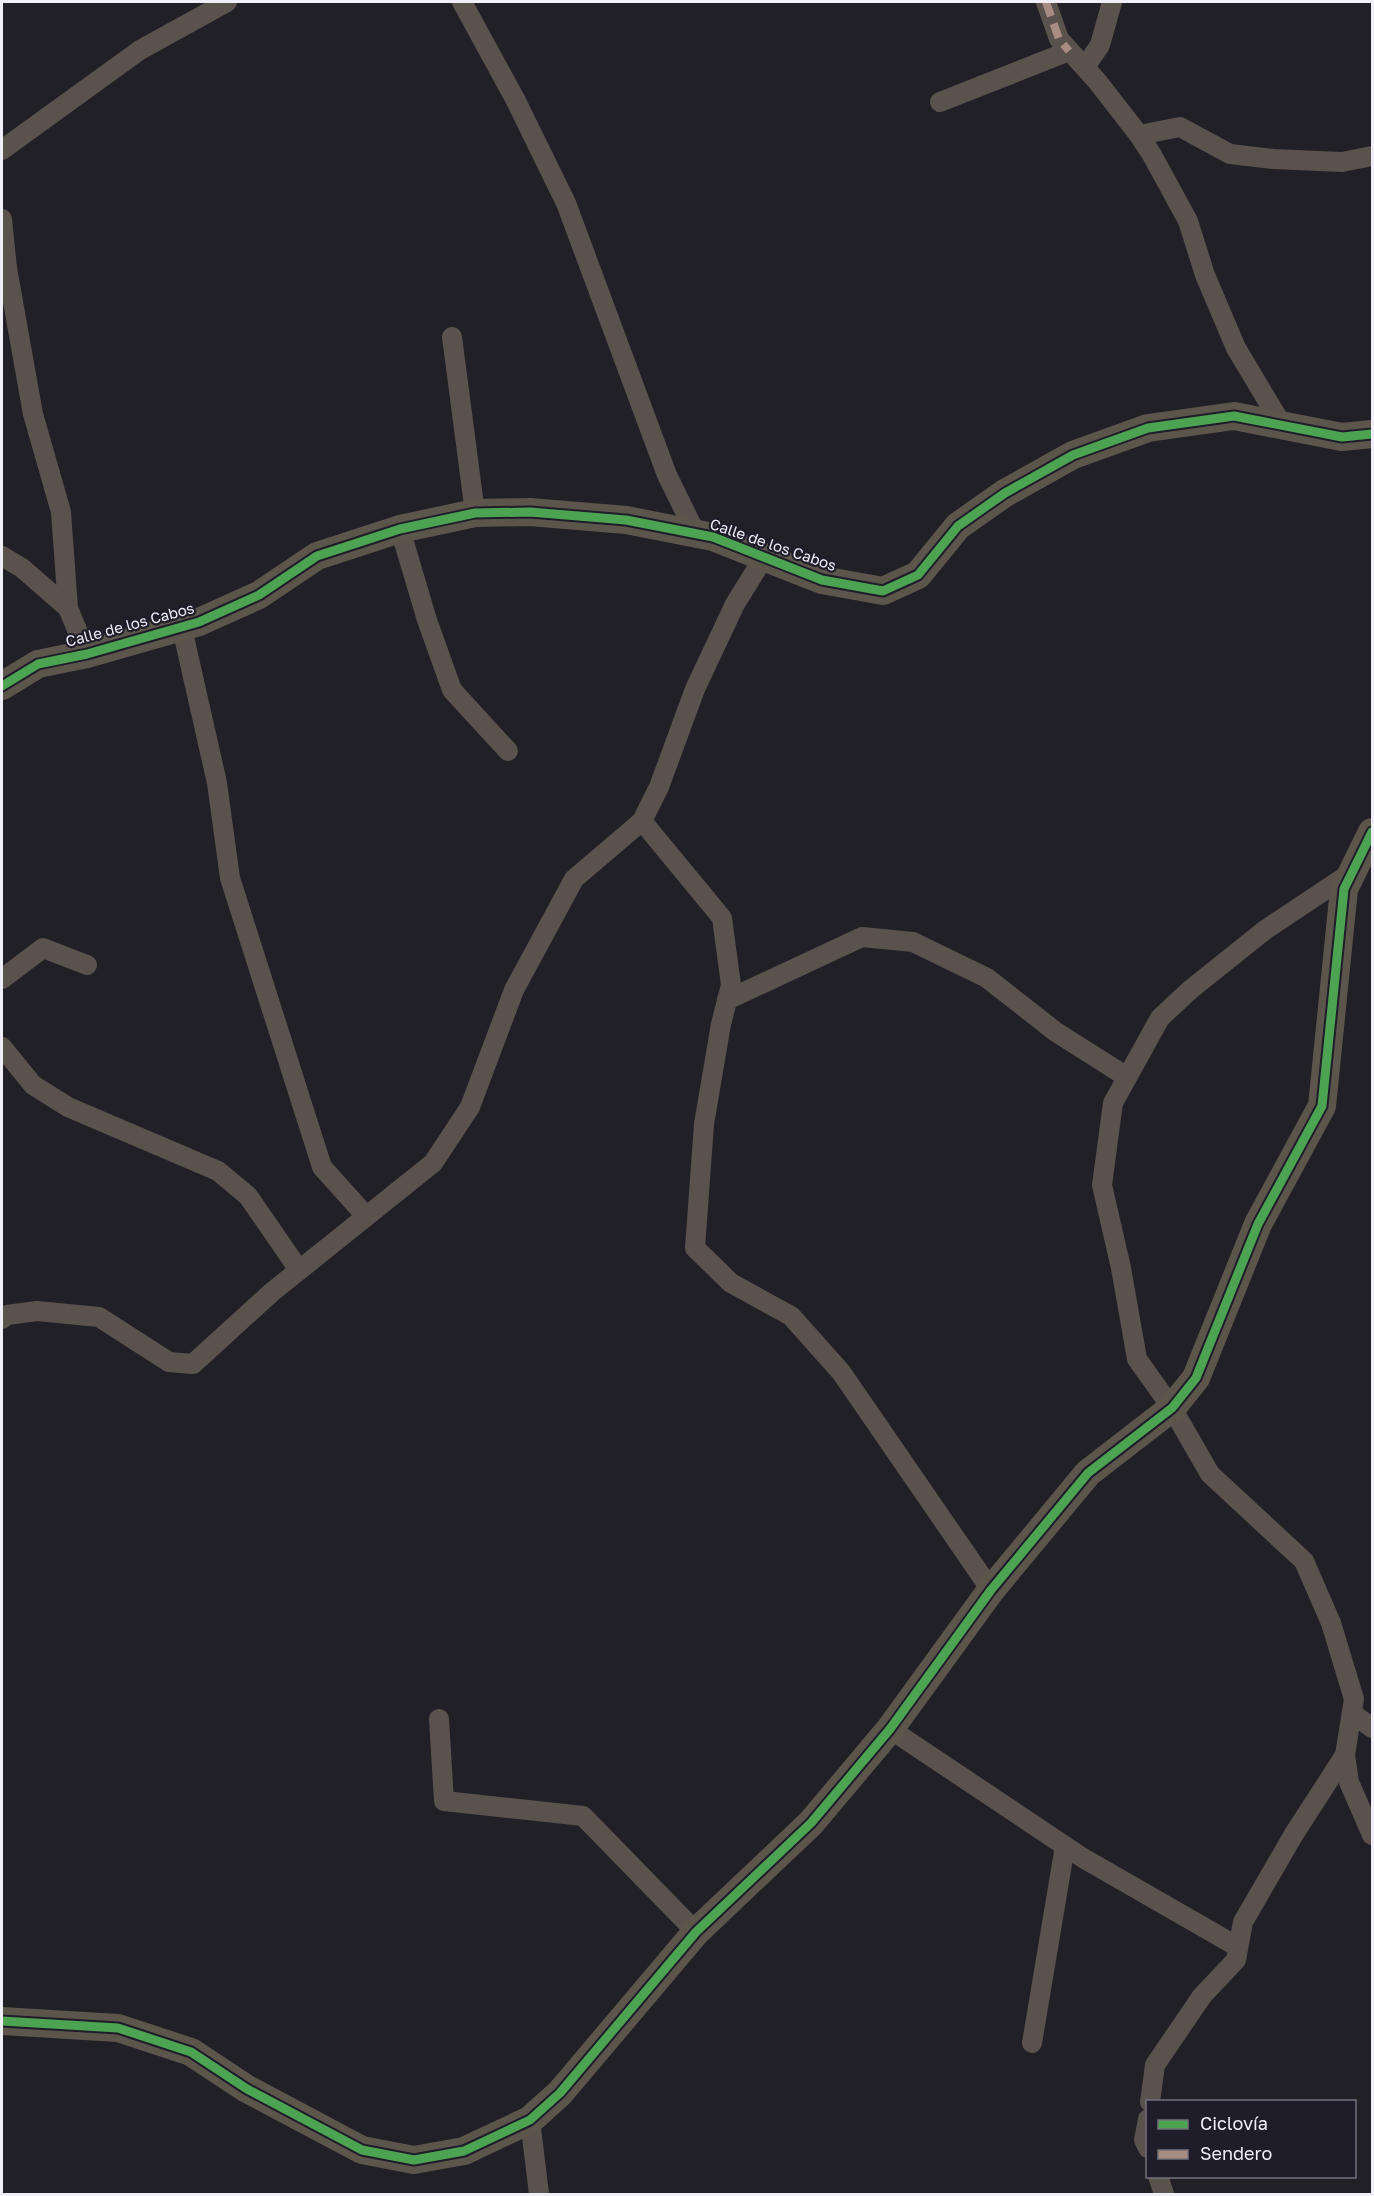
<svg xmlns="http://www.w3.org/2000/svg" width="1374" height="2196" font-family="'Golos Text',sans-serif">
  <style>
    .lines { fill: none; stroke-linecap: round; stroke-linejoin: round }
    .street { stroke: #59524d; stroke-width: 20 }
    .secondary { stroke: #5c554c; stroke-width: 28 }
    .quiet { stroke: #a88b81; stroke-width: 8; stroke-dasharray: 15 8; stroke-linecap: butt }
    .cycleway-casing { stroke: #1f1d2a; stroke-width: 13 }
    .cycleway { stroke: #4ca352; stroke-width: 9 }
    .labels { text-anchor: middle; stroke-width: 4.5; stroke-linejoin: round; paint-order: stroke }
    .street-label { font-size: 15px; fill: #f0eff8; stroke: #1f1d2a }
  </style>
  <rect width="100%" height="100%" fill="#212027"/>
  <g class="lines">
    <g class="street">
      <path d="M 462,2 L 515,99 L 566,203 L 667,475 L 696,534"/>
      <path d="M 1046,2 L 1059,39 L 1097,81 L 1139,135 L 1152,155 L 1188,221 L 1205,275 L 1236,348 L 1282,425"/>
      <path d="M 1085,67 L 1100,45 L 1112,2"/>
      <path d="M 940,102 L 1069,51"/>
      <path d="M 1139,135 L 1180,127 L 1230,154 L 1273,159 L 1342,162 L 1372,156"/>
      <path d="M 2,150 L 140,50 L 227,2"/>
      <path d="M 2,219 L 7,268 L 33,414 L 61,512 L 68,608 L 87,654"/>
      <path d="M 452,337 L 475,513"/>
      <path d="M 400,529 L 427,620 L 452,690 L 508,751"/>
      <path d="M 2,556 L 22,568 L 68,608"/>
      <path d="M 182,628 L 217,783 L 230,878 L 322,1167 L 366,1216"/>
      <path d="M 642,821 L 722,918 L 731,985 L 721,1024 L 704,1124 L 695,1248 L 731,1283 L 791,1316 L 841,1372 L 991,1590"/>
      <path d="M 1352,872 L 1265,930 L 1190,990 L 1160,1018 L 1113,1103 L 1102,1185 L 1121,1268 L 1137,1359 L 1172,1408 L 1210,1474 L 1304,1561 L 1331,1623 L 1354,1699 L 1345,1755 L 1349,1782 L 1372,1835"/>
      <path d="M 2,979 L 43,948 L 87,965"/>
      <path d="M 727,1000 L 862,937 L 913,942 L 987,978 L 1056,1032 L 1127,1077"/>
      <path d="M 2,1047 L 33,1085 L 68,1107 L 218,1171 L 248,1196 L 299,1270"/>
      <path d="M 2,1319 L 7,1315 L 37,1311 L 99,1317 L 169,1362 L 193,1364 L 272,1292 L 433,1163 L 470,1107 L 514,990 L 574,879 L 642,821 L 659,787 L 695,689 L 735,604 L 763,559"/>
      <path d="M 1352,1713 L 1372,1728"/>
      <path d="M 439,1719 L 444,1801 L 583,1816 L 696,1932"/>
      <path d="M 890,1729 L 1083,1858 L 1238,1947"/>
      <path d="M 1032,2043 L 1065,1846"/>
      <path d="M 1150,2102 L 1155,2065 L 1202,1996 L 1236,1960 L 1243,1922 L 1294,1834 L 1345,1755"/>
      <path d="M 1148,2119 L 1144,2140 L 1148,2148"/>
      <path d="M 530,2120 L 539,2194"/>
      <path d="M 1158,2176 L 1164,2194"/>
    </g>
    <g class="secondary">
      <path d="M 2,686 L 38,664 L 87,654 L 199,622 L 259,595 L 317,556 L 400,529 L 475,513 L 530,512 L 626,520 L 713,537 L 822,580 L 883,591 L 918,575 L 958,526 L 1005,493 L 1073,455 L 1148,428 L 1234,416 L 1342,437 L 1372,434"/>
      <path d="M 2,2021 L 118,2028 L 191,2052 L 247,2089 L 362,2150 L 414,2160 L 464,2151 L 530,2120 L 560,2093 L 696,1932 L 811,1823 L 890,1729 L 991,1590 L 1088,1473 L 1172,1408 L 1196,1378 L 1258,1224 L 1322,1106 L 1344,889 L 1372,832"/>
    </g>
    <path class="quiet" d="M 1046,2 L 1059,39 L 1069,51"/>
    <g class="cycleway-casing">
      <g id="cycleway">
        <path d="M 2,686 L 38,664 L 87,654 L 199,622 L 259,595 L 317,556 L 400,529 L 475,513 L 530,512 L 626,520 L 713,537 L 822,580 L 883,591 L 918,575 L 958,526 L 1005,493 L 1073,455 L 1148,428 L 1234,416 L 1342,437 L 1372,434"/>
        <path d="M 2,2021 L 118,2028 L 191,2052 L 247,2089 L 362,2150 L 414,2160 L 464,2151 L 530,2120 L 560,2093 L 696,1932 L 811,1823 L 890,1729 L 991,1590 L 1088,1473 L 1172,1408 L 1196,1378 L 1258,1224 L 1322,1106 L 1344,889 L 1372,832"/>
      </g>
    </g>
    <use href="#cycleway" class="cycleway"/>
  </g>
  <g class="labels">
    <g class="street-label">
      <text transform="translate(773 545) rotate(19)" y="5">Calle de los Cabos</text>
      <text transform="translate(130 625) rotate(-15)" y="5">Calle de los Cabos</text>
    </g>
  </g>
  <rect width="1374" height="2196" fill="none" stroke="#f0eff8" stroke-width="6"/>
  <rect x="1146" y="2100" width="210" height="78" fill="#1f1d2a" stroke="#73717c" stroke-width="1.5"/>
  <rect x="1158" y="2120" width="30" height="9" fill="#4ca352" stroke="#73717c" stroke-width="1.5"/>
  <text x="1200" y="2130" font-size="18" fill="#f0eff8">Ciclovía</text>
  <rect x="1158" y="2150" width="30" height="9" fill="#a88b81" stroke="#73717c" stroke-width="1.5"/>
  <text x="1200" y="2160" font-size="18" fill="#f0eff8">Sendero</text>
</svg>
